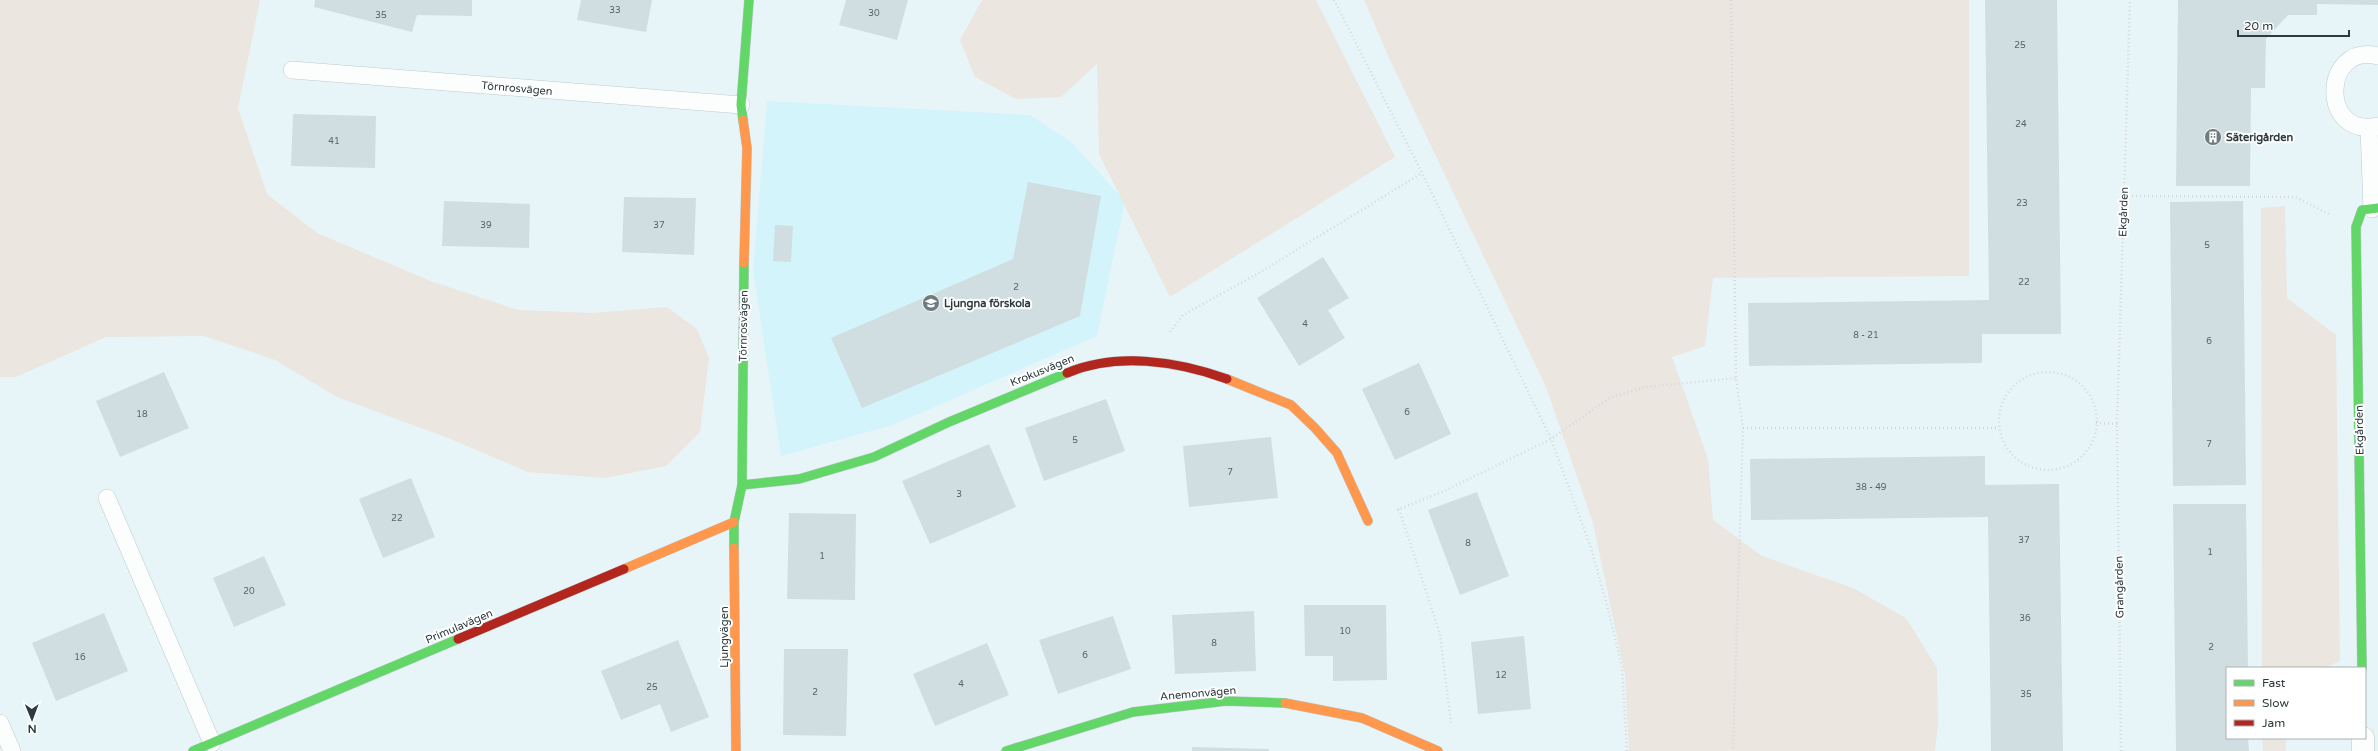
<svg xmlns="http://www.w3.org/2000/svg" width="2378" height="751" font-family="'Varela Round',sans-serif">
  <style>
    .built { fill: #d3f4fb }
    .green { fill: #ebe6df }
    .building { fill: #d0dee1 }
    .lines { fill: none; stroke-linecap: round; stroke-linejoin: round }
    .lane-casing { stroke: #bdcacd; stroke-width: 18 }
    .street-casing { stroke: #bdcacd; stroke-width: 23 }
    .fast-casing { stroke: #bdcacd; stroke-width: 10 }
    .slow-casing { stroke: #bdcacd; stroke-width: 10 }
    .jam-casing { stroke: #bdcacd; stroke-width: 10 }
    .path { stroke: #d4d8d9; stroke-width: 2.5; stroke-dasharray: 1 3; stroke-linecap: butt }
    .lane { stroke: #fcfefe; stroke-width: 17 }
    .street { stroke: #fcfefe; stroke-width: 22 }
    .fast { stroke: #63d668; stroke-width: 9 }
    .slow { stroke: #ff974d; stroke-width: 9 }
    .jam { stroke: #b3261e; stroke-width: 9 }
    .labels { text-anchor: middle; stroke-width: 4; stroke-linejoin: round; paint-order: stroke }
    .number-label { font-size: 9px; fill: #566468 }
    .street-label { font-size: 11px; fill: #2c3b3f; stroke: #fff }
    .poi-label { font-size: 11px; font-weight: bold; fill: #2c3b3f; stroke: #fff; text-anchor: start }
  </style>
  <rect width="100%" height="100%" fill="#e8f5f8"/>
  <path class="built" d="M 767,101 L 1030,115 L 1071,142 L 1125,201 L 1097,336 L 893,425 L 781,456 L 753,270 Z"/>
  <g class="green">
    <path d="M 0,0 L 260,0 L 238,108 L 267,194 L 317,233 L 433,282 L 518,310 L 592,313 L 667,307 L 697,329 L 709,358 L 700,432 L 666,466 L 605,478 L 528,472 L 448,438 L 337,397 L 275,360 L 204,336 L 106,337 L 16,377 L 0,377 Z"/>
    <path d="M 982,0 L 1316,0 L 1395,157 L 1170,297 L 1099,154 L 1097,64 L 1061,97 L 1016,99 L 975,77 L 960,40 Z"/>
    <path d="M 1364,0 L 1969,0 L 1969,276 L 1713,278 L 1705,346 L 1672,357 L 1708,459 L 1713,520 L 1762,556 L 1853,588 L 1906,618 L 1937,668 L 1938,725 L 1935,751 L 1629,751 L 1625,675 L 1593,523 L 1546,387 L 1390,60 Z"/>
    <path d="M 2285,206 L 2287,298 L 2336,335 L 2340,661 L 2325,668 L 2262,668 L 2261,208 Z"/>
    <path d="M 2262,738 L 2286,738 L 2286,751 L 2263,751 Z"/>
  </g>
  <g class="building">
    <path d="M 315,0 L 472,0 L 472,16 L 417,15 L 412,32 L 314,7 Z"/>
    <path d="M 581,0 L 652,0 L 646,32 L 577,20 Z"/>
    <path d="M 846,0 L 908,0 L 897,40 L 839,25 Z"/>
    <path d="M 1985,0 L 2057,0 L 2061,334 L 1982,334 L 1982,363 L 1749,366 L 1748,303 L 1989,300 Z"/>
    <path d="M 2178,0 L 2378,0 L 2378,5 L 2317,4 L 2317,15 L 2288,15 L 2266,39 L 2265,88 L 2251,88 L 2250,186 L 2176,186 Z"/>
    <path d="M 293,114 L 376,116 L 375,168 L 291,166 Z"/>
    <path d="M 1028,182 L 1101,196 L 1080,316 L 862,408 L 831,338 L 1013,259 Z"/>
    <path d="M 624,197 L 696,198 L 694,255 L 622,252 Z"/>
    <path d="M 444,201 L 530,204 L 529,248 L 442,246 Z"/>
    <path d="M 2243,201 L 2246,485 L 2173,486 L 2170,202 Z"/>
    <path d="M 775,225 L 793,226 L 791,262 L 773,261 Z"/>
    <path d="M 1323,257 L 1349,298 L 1328,310 L 1345,338 L 1299,366 L 1257,298 Z"/>
    <path d="M 1419,363 L 1451,434 L 1395,460 L 1362,389 Z"/>
    <path d="M 164,372 L 189,428 L 120,457 L 96,401 Z"/>
    <path d="M 1106,399 L 1125,451 L 1044,481 L 1025,428 Z"/>
    <path d="M 1271,437 L 1278,498 L 1189,507 L 1183,446 Z"/>
    <path d="M 989,444 L 1016,507 L 930,544 L 902,481 Z"/>
    <path d="M 1985,456 L 1985,485 L 2059,484 L 2063,751 L 1991,751 L 1988,517 L 1751,520 L 1750,459 Z"/>
    <path d="M 411,478 L 435,537 L 383,558 L 359,499 Z"/>
    <path d="M 1477,492 L 1509,576 L 1460,595 L 1428,510 Z"/>
    <path d="M 2173,504 L 2246,504 L 2248,668 L 2227,668 L 2227,738 L 2248,738 L 2249,751 L 2176,751 Z"/>
    <path d="M 789,513 L 856,514 L 855,600 L 787,599 Z"/>
    <path d="M 264,556 L 286,605 L 234,627 L 213,578 Z"/>
    <path d="M 1304,605 L 1386,605 L 1387,680 L 1333,681 L 1333,656 L 1305,656 Z"/>
    <path d="M 1254,611 L 1256,671 L 1175,674 L 1172,615 Z"/>
    <path d="M 104,613 L 128,671 L 56,701 L 32,643 Z"/>
    <path d="M 1113,616 L 1131,669 L 1058,694 L 1039,640 Z"/>
    <path d="M 1524,636 L 1531,709 L 1478,714 L 1471,642 Z"/>
    <path d="M 678,640 L 709,717 L 671,732 L 660,704 L 621,720 L 601,671 Z"/>
    <path d="M 987,643 L 1009,695 L 935,726 L 913,674 Z"/>
    <path d="M 784,649 L 848,649 L 846,736 L 783,735 Z"/>
    <path d="M 1192,747 L 1269,749 L 1269,751 L 1192,751 Z"/>
  </g>
  <g class="lines">
    <g class="lane-casing">
      <g id="lane">
        <path d="M 2378,56 C 2322,42 2319,139 2378,126"/>
        <path d="M 292,70 L 741,105"/>
        <path d="M 2369,128 L 2372,209"/>
        <path d="M 107,498 L 212,743"/>
        <path d="M 0,723 L 12,751"/>
      </g>
    </g>
    <g class="street-casing">
      <path id="street" d="M 2363,738 L 2363,751"/>
    </g>
    <g class="fast-casing">
      <g id="fast">
        <path d="M 743,120 L 741,105 L 749,0"/>
        <path d="M 742,485 L 799,479 L 874,457 L 949,422 L 1067,373"/>
        <path d="M 734,548 L 734,522 L 742,485 L 744,263"/>
        <path d="M 2362,668 L 2356,227 L 2362,210 L 2378,208"/>
        <path d="M 193,751 L 458,639"/>
        <path d="M 1006,751 L 1133,712 L 1226,701 L 1285,703"/>
      </g>
    </g>
    <g class="slow-casing">
      <g id="slow">
        <path d="M 743,120 L 747,148 L 744,263"/>
        <path d="M 1227,379 L 1291,405 L 1315,428 L 1337,453 L 1368,521"/>
        <path d="M 734,548 L 736,751"/>
        <path d="M 624,569 L 734,522"/>
        <path d="M 1285,703 L 1362,718 L 1438,751"/>
      </g>
    </g>
    <g class="jam-casing">
      <g id="jam">
        <path d="M 1067,373 C 1117,352 1177,361 1227,379"/>
        <path d="M 458,639 L 624,569"/>
      </g>
    </g>
    <g class="path">
      <path d="M 1334,0 L 1422,173 L 1551,439 L 1591,548 L 1608,609 L 1622,667 L 1627,751"/>
      <path d="M 1731,0 L 1736,378 L 1743,428 L 1733,751"/>
      <path d="M 2124,196 L 2295,197 L 2329,214"/>
      <path d="M 1170,332 L 1183,315 L 1259,273 L 1422,173"/>
      <circle cx="2048" cy="421" r="49"/>
      <path d="M 2096,423 L 2117,424"/>
      <path d="M 1743,428 L 1998,428"/>
      <path d="M 1399,509 L 1440,634 L 1451,723"/>
      <path d="M 1397,510 L 1442,492 L 1551,439 L 1611,397 L 1646,387 L 1736,378"/>
      <path d="M 2121,751 L 2117,424 L 2130,0"/>
    </g>
    <use href="#lane" class="lane"/>
    <use href="#street" class="street"/>
    <use href="#fast" class="fast"/>
    <use href="#slow" class="slow"/>
    <use href="#jam" class="jam"/>
  </g>
  <defs>
    <g id="building-disc" transform="scale(0.9)"><circle r="9.5" fill="#6e7c80" stroke="#fff"/><path d="M-4-6H4V6H1V3H-1V6H-4ZM-2.5-4.3h1.7v1.8h-1.7ZM.8-4.3h1.7v1.8H.8ZM-2.5-1h1.7V.8h-1.7ZM.8-1h1.7V.8H.8Z" fill="#fff"/></g>
    <g id="school-disc" transform="scale(0.9)"><circle r="9.5" fill="#6e7c80" stroke="#fff"/><path d="M0-5L7-2L0 1L-7-2ZM-4 1L0 2.5L4 1V4Q0 6-4 4Z" fill="#fff"/></g>
  </defs>
  <g fill-rule="evenodd">
    <use href="#building-disc" x="2213" y="137"/>
    <use href="#school-disc" x="931" y="303"/>
  </g>
  <g class="labels">
    <g class="number-label">
      <text x="615" y="13">33</text>
      <text x="874" y="16">30</text>
      <text x="381" y="18">35</text>
      <text x="2020" y="48">25</text>
      <text x="2021" y="127">24</text>
      <text x="334" y="144">41</text>
      <text x="2022" y="206">23</text>
      <text x="486" y="228">39</text>
      <text x="659" y="228">37</text>
      <text x="2207" y="248">5</text>
      <text x="2024" y="285">22</text>
      <text x="1016" y="290">2</text>
      <text x="1305" y="327">4</text>
      <text x="1866" y="338">8 - 21</text>
      <text x="2209" y="344">6</text>
      <text x="1407" y="415">6</text>
      <text x="142" y="417">18</text>
      <text x="1075" y="443">5</text>
      <text x="2209" y="447">7</text>
      <text x="1230" y="475">7</text>
      <text x="1871" y="490">38 - 49</text>
      <text x="959" y="497">3</text>
      <text x="397" y="521">22</text>
      <text x="2024" y="543">37</text>
      <text x="1468" y="546">8</text>
      <text x="2210" y="555">1</text>
      <text x="822" y="559">1</text>
      <text x="249" y="594">20</text>
      <text x="2025" y="621">36</text>
      <text x="1345" y="634">10</text>
      <text x="1214" y="646">8</text>
      <text x="2211" y="650">2</text>
      <text x="1085" y="658">6</text>
      <text x="80" y="660">16</text>
      <text x="1501" y="678">12</text>
      <text x="961" y="687">4</text>
      <text x="652" y="690">25</text>
      <text x="815" y="695">2</text>
      <text x="2026" y="697">35</text>
    </g>
    <g class="street-label">
      <text transform="translate(517 88) rotate(5)" y="4">Törnrosvägen</text>
      <text transform="translate(2123 212) rotate(-88)" y="4">Ekgården</text>
      <text transform="translate(743 326) rotate(-89)" y="4">Törnrosvägen</text>
      <text transform="translate(1042 370) rotate(-22)" y="4">Krokusvägen</text>
      <text transform="translate(2359 430) rotate(-91)" y="4">Ekgården</text>
      <text transform="translate(2119 587) rotate(-91)" y="4">Grangården</text>
      <text transform="translate(459 626) rotate(-23)" y="4">Primulavägen</text>
      <text transform="translate(724 637) rotate(-90)" y="4">Ljungvägen</text>
      <text transform="translate(1198 693) rotate(-5)" y="4">Anemonvägen</text>
    </g>
    <g class="poi-label">
      <text x="2226" y="141">Säterigården</text>
      <text x="944" y="307">Ljungna förskola</text>
    </g>
  </g>
  <rect x="2226" y="667" width="140" height="72" fill="#ffffff" stroke="#abb1b2"/>
  <rect x="2234" y="680" width="20" height="6" fill="#63d668" stroke="#abb1b2"/>
  <text x="2262" y="687" font-size="12" fill="#2c3b3f">Fast</text>
  <rect x="2234" y="700" width="20" height="6" fill="#ff974d" stroke="#abb1b2"/>
  <text x="2262" y="707" font-size="12" fill="#2c3b3f">Slow</text>
  <rect x="2234" y="720" width="20" height="6" fill="#b3261e" stroke="#abb1b2"/>
  <text x="2262" y="727" font-size="12" fill="#2c3b3f">Jam</text>
  <g transform="translate(32 719) rotate(179)" stroke="#ffffff" stroke-width="3" paint-order="stroke">
  <path d="M0-3L7 15L0 10L-7 15Z" fill="#2c3b3f"/>
  <text y="-6" font-size="11" font-weight="bold" text-anchor="middle" fill="#2c3b3f">N</text>
  </g>
  <path d="M2238 30v6h111v-6" fill="none" stroke="#2c3b3f" stroke-width="2"/>
  <text x="2244" y="30" font-size="12" fill="#2c3b3f" stroke="#ffffff" stroke-width="3" paint-order="stroke">20 m</text>
</svg>
